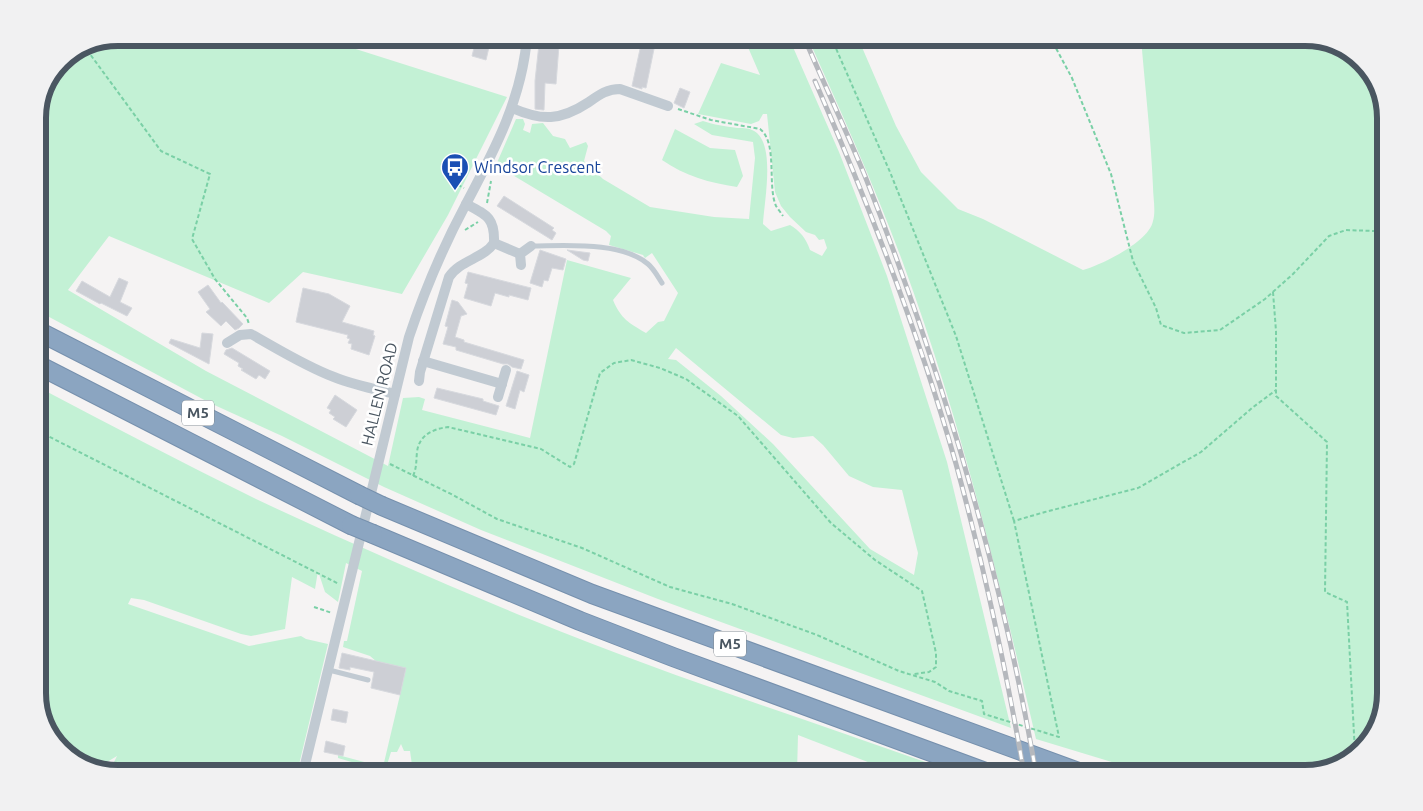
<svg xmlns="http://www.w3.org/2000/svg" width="1423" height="811" font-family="Ubuntu,sans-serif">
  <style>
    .green { fill: #c3f1d5; fill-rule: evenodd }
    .building { fill: #cdcfd5; stroke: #d7d9de }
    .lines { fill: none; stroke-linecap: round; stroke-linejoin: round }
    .motorway-casing { stroke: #7690ad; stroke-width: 20 }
    .path { stroke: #7ad0a6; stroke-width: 2; stroke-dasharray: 4 2.5; stroke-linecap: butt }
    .service { stroke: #c1cad2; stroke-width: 5 }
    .minor { stroke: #c1cad2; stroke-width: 10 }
    .motorway { stroke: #8ba5c1; stroke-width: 18 }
    .rail-casing { stroke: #b5b8bd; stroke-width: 5 }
    .rail { stroke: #fff; stroke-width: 3; stroke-dasharray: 9; stroke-linecap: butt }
    .motorway-bridge-casing { stroke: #7690ad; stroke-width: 20; stroke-linecap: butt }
    .motorway-bridge { stroke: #8ba5c1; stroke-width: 18 }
    .labels { text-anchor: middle; stroke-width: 5; stroke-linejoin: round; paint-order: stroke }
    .shield { fill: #fff; stroke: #808990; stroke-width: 1 }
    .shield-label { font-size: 15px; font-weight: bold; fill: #4a5661 }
    .transit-label { font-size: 16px; fill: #164399; stroke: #fff; text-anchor: start }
    .street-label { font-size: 16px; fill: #4a5661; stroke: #fff }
    .rim { fill: none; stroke: #4a5661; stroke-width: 6 }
  </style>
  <rect width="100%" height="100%" fill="#f5f3f3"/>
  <g class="green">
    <path d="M 118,38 L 341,38 L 340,44 L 507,97 L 448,215 L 402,294 L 303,272 L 269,303 L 109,236 L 68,290 L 206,371 L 388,466 L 403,398 L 419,397 L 425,399 L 422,410 L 530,438 L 567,260 L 631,278 L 613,300 C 621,319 629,323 646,333 L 658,322 L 664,321 L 678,293 L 652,253 L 645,258 L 643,255 L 609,245 L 611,236 L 606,231 L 496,165 L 516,119 L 523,119 L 525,124 L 523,130 L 530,133 L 532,124 L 543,123 L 553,136 L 565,139 L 570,148 L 586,142 L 588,146 L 584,161 L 603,179 L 650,207 L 714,217 L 749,219 L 755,158 L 753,142 L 712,135 L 694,124 L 703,121 C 714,125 725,126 737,128 C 741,128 748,128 752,130 C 777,140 764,202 763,224 L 771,231 L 790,225 C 800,231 806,238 810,250 L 822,256 L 827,248 L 824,239 L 819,240 L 815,235 L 806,232 L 790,217 L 781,206 L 775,192 L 767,114 L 763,114 L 759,121 L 751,124 L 698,114 L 721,63 L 760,75 L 744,38 L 789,38 L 839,152 L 887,276 L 947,462 L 1011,728 L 658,599 L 481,530 L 384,487 L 282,436 L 210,403 L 38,311 L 38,113 L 61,61 ZM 676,348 L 781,435 L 793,438 L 813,436 L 823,445 L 849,476 L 873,487 L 902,490 L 918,553 L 914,575 L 870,549 L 773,444 L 721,396 L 676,360 L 668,359 Z"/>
    <path d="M 808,38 L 858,38 L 896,126 L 921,172 L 958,209 L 983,219 L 1083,270 C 1101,265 1149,242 1153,221 C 1156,211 1153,197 1153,187 C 1151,137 1145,87 1141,38 L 1305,38 L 1345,48 L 1375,78 L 1385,113 L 1385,693 L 1375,733 L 1345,763 L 1305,773 L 1148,773 L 1036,739 C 999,579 960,418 903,263 C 875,187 841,112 808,38 Z"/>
    <path d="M 675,129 L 710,148 L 735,150 L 743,176 L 737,187 C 710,183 685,176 662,160 Z"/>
    <path d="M 38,387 C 110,425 183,463 256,499 C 347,542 439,582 532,620 C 671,677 815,722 956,773 L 891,773 L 891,771 L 798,735 L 797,773 L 390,773 L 400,768 L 412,765 L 410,751 L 404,751 L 401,744 L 397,752 L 391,752 L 386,768 L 383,770 L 386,773 L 371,773 L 372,768 L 338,758 L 338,755 L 383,767 L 400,695 L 377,662 L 370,656 L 343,647 L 344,641 L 347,641 L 362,571 L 346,563 L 338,602 L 325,592 L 318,571 L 315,589 L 292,577 L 285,629 L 251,636 L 241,634 L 144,600 L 131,598 L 128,604 L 249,646 L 301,636 L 306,639 L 328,644 L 297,773 L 119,773 L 114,762 L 117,756 L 102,765 L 105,770 L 78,763 L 48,733 L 38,698 Z"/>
  </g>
  <g class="building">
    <path d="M 545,38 L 554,38 L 553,45 L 559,45 L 556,84 L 545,83 L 544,110 L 543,110 L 535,109 L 535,81 L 539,44 L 544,44 Z"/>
    <path d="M 476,40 L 490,43 L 486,60 L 472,56 Z"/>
    <path d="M 642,40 L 655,44 L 646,88 L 642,87 L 642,89 L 632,86 Z"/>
    <path d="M 680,88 L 690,92 L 684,108 L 674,103 Z"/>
    <path d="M 504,196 L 554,228 L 552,230 L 556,233 L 552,240 L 497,206 Z"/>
    <path d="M 540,250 L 566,259 L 563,270 L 552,268 L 548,281 L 544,280 L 542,287 L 530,283 Z"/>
    <path d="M 567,250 L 590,253 L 588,261 L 583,260 Z"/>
    <path d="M 468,272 L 531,288 L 528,300 L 509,295 L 509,297 L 495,293 L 491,306 L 464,298 L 468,284 L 465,283 Z"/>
    <path d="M 119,278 L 128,282 L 120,302 L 132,308 L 127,316 L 101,303 L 100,304 L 76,291 L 82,281 L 110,297 Z"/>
    <path d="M 208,285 L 221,303 L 222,302 L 243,324 L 239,328 L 235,330 L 226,321 L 221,326 L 206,312 L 210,309 L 198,292 Z"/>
    <path d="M 303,288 L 329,294 L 350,306 L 342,322 L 374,331 L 373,335 L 375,336 L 369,355 L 351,349 L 352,344 L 348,343 L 350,339 L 347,338 L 348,335 L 296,322 Z"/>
    <path d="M 452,300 L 458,302 L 467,314 L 461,316 L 455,337 L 464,340 L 464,342 L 524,360 L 521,369 L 512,367 L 508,364 L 503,364 L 456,350 L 456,347 L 443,344 L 448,327 L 445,326 Z"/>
    <path d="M 202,333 L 213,334 L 209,364 L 169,343 L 171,339 L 200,348 Z"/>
    <path d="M 232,348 L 270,371 L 265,379 L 259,375 L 256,379 L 241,370 L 243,369 L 238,366 L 239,363 L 224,354 L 226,350 Z"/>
    <path d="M 517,371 L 529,375 L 524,392 L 520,390 L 515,409 L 506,406 Z"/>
    <path d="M 437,388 L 483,399 L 483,401 L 499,406 L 496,415 L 434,398 Z"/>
    <path d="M 335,395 L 357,410 L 346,427 L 333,419 L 335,417 L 329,413 L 331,410 L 327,408 Z"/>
    <path d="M 342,653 L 406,668 L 400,695 L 371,688 L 374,672 L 350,667 L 350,670 L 339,668 Z"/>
    <path d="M 333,709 L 348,712 L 346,723 L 331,720 Z"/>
    <path d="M 326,741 L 345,746 L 343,756 L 324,752 Z"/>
  </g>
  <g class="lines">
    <g class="motorway-casing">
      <g id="motorway">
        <path d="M 38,331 L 359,495"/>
        <path d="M 38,365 L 351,525"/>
        <path d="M 382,506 L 592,594 L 1081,773"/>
        <path d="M 373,534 L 580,621 L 673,657 L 988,773"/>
      </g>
    </g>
    <g class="path">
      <path d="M 831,37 L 890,172 L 956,336 L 1014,521"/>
      <path d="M 1050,37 L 1072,78 L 1111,174 L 1133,261 L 1156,308 L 1161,325 L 1184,333 L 1220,330 L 1265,299 L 1293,274 L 1329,236 L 1346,230 L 1374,231 L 1385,235"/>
      <path d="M 87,50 L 161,151 L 210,174 L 192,239 L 215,279 L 247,318 L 249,324"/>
      <path d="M 678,109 L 711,120 L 760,129 C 778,143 767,185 776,206 C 778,209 781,213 783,216"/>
      <path d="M 452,182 L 464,188"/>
      <path d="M 487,203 L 491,181"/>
      <path d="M 465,230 L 478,222"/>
      <path d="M 1273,292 L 1276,331 L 1276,396 L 1327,442 L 1325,592 L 1347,602 L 1355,753"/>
      <path d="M 38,431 L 339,584"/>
      <path d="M 390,464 L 453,495 L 497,519 L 582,548 L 670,587 L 732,604 L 817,635 L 899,671 L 935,682 L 949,691 L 982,701 L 984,714 L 1059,737 L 1014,521 L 1045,512 L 1138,488 L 1201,452 L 1252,408 L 1276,390"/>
      <path d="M 413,476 C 417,467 416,461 417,452 C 419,435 433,429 448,427 L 541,449 L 570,467 L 574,464 L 600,373 L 614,363 L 631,360 L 660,368 L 686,379 L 738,416 L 831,523 L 875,560 L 922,591 L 936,653 L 936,667 L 929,672 L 914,674"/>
      <path d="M 314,607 L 332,613"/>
    </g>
    <g class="service">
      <path d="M 531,246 C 565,246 621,241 648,264 C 654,269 658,277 662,283"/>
      <path d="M 329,670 L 368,680"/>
    </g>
    <g class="minor">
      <path d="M 512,108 C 542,121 560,121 589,102 C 599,95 607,89 620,89 L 668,106"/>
      <path d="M 494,243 L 520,254"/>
      <path d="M 521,265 L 520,254 L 531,246"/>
      <path d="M 227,343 L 240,335 L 251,334 C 278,349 305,366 334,377 C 354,385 374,389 395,394"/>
      <path d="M 423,361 L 502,384"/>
      <path d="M 419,381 L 420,372 L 449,277 C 460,260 483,259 494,243 C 495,218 487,215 466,204"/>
      <path d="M 498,397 L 506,370"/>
      <path d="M 303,773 L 409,337 C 424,292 443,247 466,204 C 494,151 522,99 527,37"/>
    </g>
    <use href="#motorway" class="motorway"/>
    <g class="rail-casing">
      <g id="rail">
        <path d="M 804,37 C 824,84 846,130 865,176 C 941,368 1001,570 1036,773"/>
        <path d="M 815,81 C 869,205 919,333 956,464 C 984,566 1006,669 1024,773"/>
      </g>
    </g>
    <use href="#rail" class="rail"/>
    <g class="motorway-bridge-casing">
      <g id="motorway-bridge">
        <path d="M 359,495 L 382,506"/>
        <path d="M 351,525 L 373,534"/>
      </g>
    </g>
    <use href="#motorway-bridge" class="motorway-bridge"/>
  </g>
  <defs>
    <g id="bus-pin" transform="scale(1.4375)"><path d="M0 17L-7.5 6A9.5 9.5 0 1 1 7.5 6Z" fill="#1a4fb4" stroke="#fff"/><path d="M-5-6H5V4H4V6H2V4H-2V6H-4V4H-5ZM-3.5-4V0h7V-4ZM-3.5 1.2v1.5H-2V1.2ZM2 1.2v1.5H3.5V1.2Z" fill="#fff"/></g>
  </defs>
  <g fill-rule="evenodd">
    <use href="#bus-pin" x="455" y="167"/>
  </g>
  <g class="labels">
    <g class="shield">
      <rect x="182" y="400.5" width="32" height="25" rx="4"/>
      <rect x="714" y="631.5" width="32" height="25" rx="4"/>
    </g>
    <g class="shield-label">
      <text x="198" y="418">M5</text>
      <text x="730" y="649">M5</text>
    </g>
    <g class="transit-label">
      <text x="474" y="173">Windsor Crescent</text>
    </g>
    <g class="street-label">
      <text transform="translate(379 394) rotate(-76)" y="6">HALLEN ROAD</text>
    </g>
  </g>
  <path d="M0 0H1423V811H0ZM118 46H1305A72 72 0 0 1 1377 118V693A72 72 0 0 1 1305 765H118A72 72 0 0 1 46 693V118A72 72 0 0 1 118 46Z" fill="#f1f1f2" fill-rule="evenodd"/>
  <path class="rim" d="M118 46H1305A72 72 0 0 1 1377 118V693A72 72 0 0 1 1305 765H118A72 72 0 0 1 46 693V118A72 72 0 0 1 118 46Z"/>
</svg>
